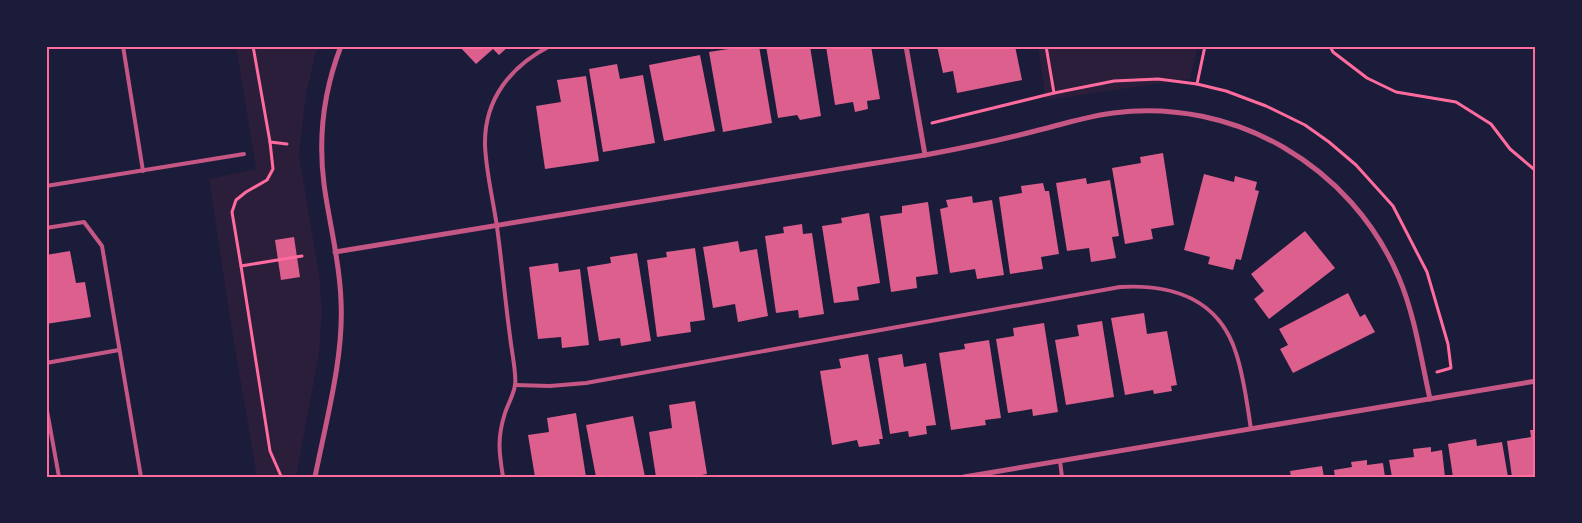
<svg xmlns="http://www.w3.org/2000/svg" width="1582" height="523" font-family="'Golos Text',sans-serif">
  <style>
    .green { fill: #2a1e3b }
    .building { fill: #dd5f8e }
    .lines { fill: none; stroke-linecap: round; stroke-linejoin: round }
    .path { stroke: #ff6b9d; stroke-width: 3 }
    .service { stroke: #c65784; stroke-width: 4 }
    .minor { stroke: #c65784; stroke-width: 5 }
    .neatline { fill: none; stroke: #ff6b9d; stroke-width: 2 }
  </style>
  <rect width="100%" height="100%" fill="#1b1b3a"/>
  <g class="green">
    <path d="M 236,46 L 319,46 L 316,52 L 306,94 L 299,155 L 319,274 L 322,310 L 319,354 L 296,477 L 257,477 L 232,331 L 209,179 L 256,169 Z"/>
    <path d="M 1038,46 L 1198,46 L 1190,79 L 1046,100 Z"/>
  </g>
  <g class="building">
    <path d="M 459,46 L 509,46 L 499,55 L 493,49 L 476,64 Z"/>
    <path d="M 747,46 L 759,46 L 772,123 L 723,132 L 709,52 Z"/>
    <path d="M 766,46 L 810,46 L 821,116 L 800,120 L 797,115 L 778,118 Z"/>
    <path d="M 826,46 L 871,46 L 880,99 L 867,101 L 868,109 L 855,112 L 853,102 L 835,105 Z"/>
    <path d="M 937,46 L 1015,46 L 1022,80 L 957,93 L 953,71 L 943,73 Z"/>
    <path d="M 700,55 L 715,131 L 664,141 L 649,65 Z"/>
    <path d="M 617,64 L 620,79 L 643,75 L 655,143 L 603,152 L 589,69 Z"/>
    <path d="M 586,76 L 599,161 L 545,169 L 536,106 L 561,102 L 557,80 Z"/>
    <path d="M 1163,153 L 1174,225 L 1151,229 L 1153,239 L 1125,244 L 1112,168 L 1141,163 L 1140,157 Z"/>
    <path d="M 1204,174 L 1234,182 L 1235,176 L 1257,182 L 1255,190 L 1259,191 L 1241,260 L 1236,259 L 1233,270 L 1208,264 L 1210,257 L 1184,250 Z"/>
    <path d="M 1086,178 L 1087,184 L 1110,180 L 1119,236 L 1112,237 L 1116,258 L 1091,262 L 1089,248 L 1067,251 L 1056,183 Z"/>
    <path d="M 1043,183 L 1045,191 L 1049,191 L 1059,254 L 1041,257 L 1043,269 L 1010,274 L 999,197 L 1022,193 L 1021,186 Z"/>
    <path d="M 972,196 L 973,203 L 992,200 L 1004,275 L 977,279 L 975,269 L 950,273 L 940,209 L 948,207 L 946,200 Z"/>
    <path d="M 928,202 L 938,274 L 916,277 L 917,288 L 891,292 L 880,216 L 902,213 L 902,206 Z"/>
    <path d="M 869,213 L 880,283 L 857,287 L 859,300 L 834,303 L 822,226 L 842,223 L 841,218 Z"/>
    <path d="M 802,224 L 803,234 L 812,233 L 824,314 L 799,318 L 798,310 L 776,313 L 765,236 L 784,233 L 783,227 Z"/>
    <path d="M 1305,231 L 1335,268 L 1269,319 L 1254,299 L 1264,291 L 1251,274 Z"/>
    <path d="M 294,237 L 300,277 L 281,280 L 275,240 Z"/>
    <path d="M 738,241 L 740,252 L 757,249 L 768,316 L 738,322 L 735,304 L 713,308 L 703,247 Z"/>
    <path d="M 695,248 L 705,320 L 690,322 L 691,332 L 657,337 L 647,260 L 667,257 L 666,252 Z"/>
    <path d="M 70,251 L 76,283 L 85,282 L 91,317 L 46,324 L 46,255 Z"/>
    <path d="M 637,253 L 651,341 L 621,346 L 620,338 L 599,341 L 587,267 L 611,263 L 610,257 Z"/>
    <path d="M 558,263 L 559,272 L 580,269 L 589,345 L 562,348 L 561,337 L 538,339 L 529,267 Z"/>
    <path d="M 1348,293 L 1360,317 L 1365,314 L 1375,332 L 1293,373 L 1280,349 L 1288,345 L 1279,329 Z"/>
    <path d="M 1144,313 L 1147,334 L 1167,331 L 1177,385 L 1171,386 L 1172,391 L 1154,394 L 1153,390 L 1125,395 L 1111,318 Z"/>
    <path d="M 1102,321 L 1114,397 L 1066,405 L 1055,340 L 1079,336 L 1077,325 Z"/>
    <path d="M 1044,323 L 1058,412 L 1033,416 L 1032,409 L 1008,413 L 996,339 L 1014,336 L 1013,328 Z"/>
    <path d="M 989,340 L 1001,418 L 985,420 L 986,425 L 951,430 L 939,353 L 965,349 L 964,344 Z"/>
    <path d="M 868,354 L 883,439 L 879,439 L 880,444 L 859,447 L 857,440 L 832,445 L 820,371 L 841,368 L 839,359 Z"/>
    <path d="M 902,354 L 904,367 L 926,363 L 936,425 L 926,426 L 927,434 L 909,437 L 908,431 L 890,434 L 878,358 Z"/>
    <path d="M 695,401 L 707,474 L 691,477 L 656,477 L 649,432 L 672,428 L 669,405 Z"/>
    <path d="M 576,413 L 586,477 L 535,477 L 528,435 L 549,432 L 547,418 Z"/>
    <path d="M 633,416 L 645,477 L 596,477 L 586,425 Z"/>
    <path d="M 1530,430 L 1536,430 L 1536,477 L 1512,477 L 1507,441 L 1531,437 Z"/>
    <path d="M 1476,439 L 1477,446 L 1502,442 L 1508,477 L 1453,477 L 1448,444 Z"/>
    <path d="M 1431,447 L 1431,452 L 1442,450 L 1445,477 L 1392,477 L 1389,460 L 1414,457 L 1413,449 Z"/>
    <path d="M 1367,460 L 1367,465 L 1383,463 L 1385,477 L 1335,477 L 1334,470 L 1352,467 L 1351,462 Z"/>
    <path d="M 1322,466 L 1324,477 L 1291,477 L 1290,471 Z"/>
  </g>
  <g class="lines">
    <g class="path">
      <path d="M 253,46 L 270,142"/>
      <path d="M 1046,46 L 1054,93"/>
      <path d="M 1330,46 L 1333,52 L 1367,78 L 1396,92 L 1456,102 L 1491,124 L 1510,149 L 1536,171"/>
      <path d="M 1197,84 L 1205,46"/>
      <path d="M 932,123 L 1054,93 L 1114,81 L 1158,79 L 1197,84 L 1226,91 L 1266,106 L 1305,125 L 1329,142 L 1356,165 L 1393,206 L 1427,272 L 1448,344 L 1451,368 L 1437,372"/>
      <path d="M 241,266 L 232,212 L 236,200 L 246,192 L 267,180 L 273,169 L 270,142 L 287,144"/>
      <path d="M 281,476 L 270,451 L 241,266 L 302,256"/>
    </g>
    <g class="service">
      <path d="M 123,46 L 143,171"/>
      <path d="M 46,186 L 244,154"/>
      <path d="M 46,228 L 84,222 L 102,246 L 141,477"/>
      <path d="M 46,363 L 119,350"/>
      <path d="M 515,385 L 550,386 L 586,383 L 1120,287 C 1172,284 1219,299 1236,353 C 1244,377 1247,404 1251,429"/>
      <path d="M 46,405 L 59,477"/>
      <path d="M 1060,461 L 1062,477"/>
      <path d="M 503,477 C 499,452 497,438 505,413 C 508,404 514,394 515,385 C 517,375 511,348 510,336 C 505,300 502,263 497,227 C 493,199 486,172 485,145 C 484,99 511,66 550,46"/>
    </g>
    <g class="minor">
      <path d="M 906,46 L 925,155"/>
      <path d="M 335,252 L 925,155 C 963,148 1002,140 1039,130 C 1064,124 1088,116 1113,113 C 1234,97 1352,166 1399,278 C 1415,316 1421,359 1430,399"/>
      <path d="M 315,477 C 326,421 344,357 341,301 C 340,261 329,223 324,184 C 318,137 324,90 341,46"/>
      <path d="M 964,477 L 1536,381"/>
    </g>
  </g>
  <rect width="1582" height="523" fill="none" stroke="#1b1b3a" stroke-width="95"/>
  <rect x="48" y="48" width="1486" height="428" class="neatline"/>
</svg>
